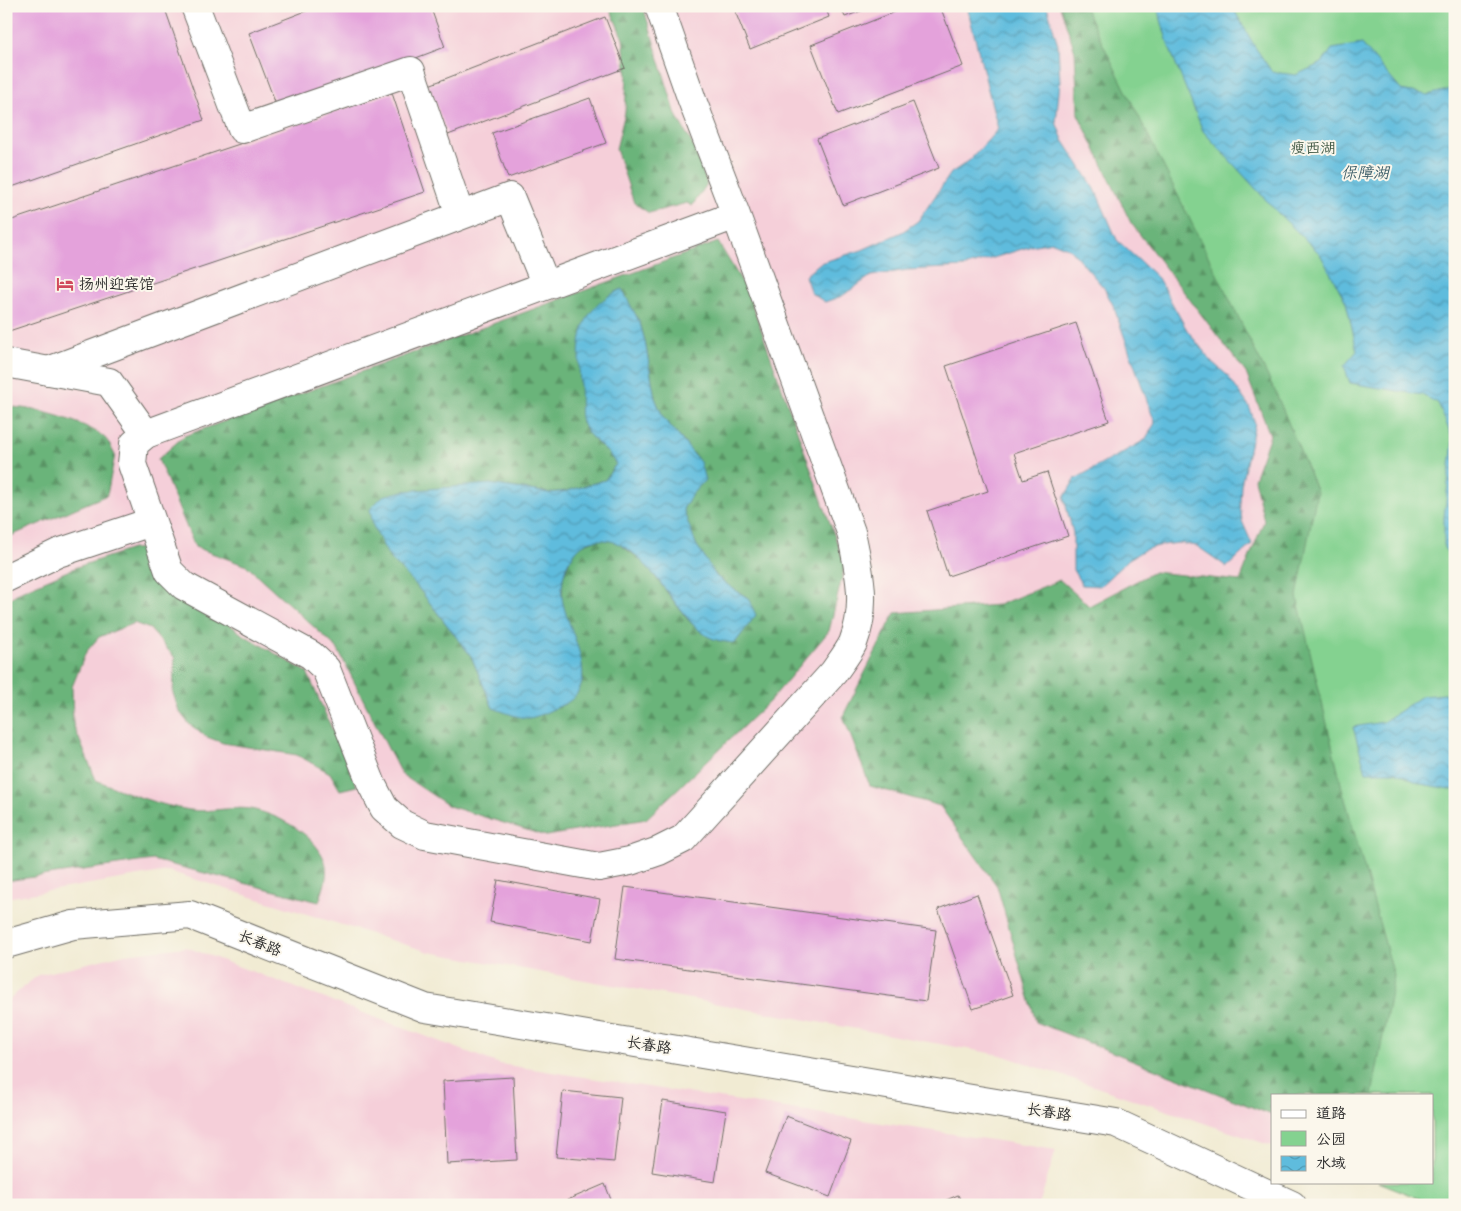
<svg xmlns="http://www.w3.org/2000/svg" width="1461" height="1211" font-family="'Shantell Sans','LXGW WenKai TC',sans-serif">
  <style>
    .built { fill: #f5cfd9 }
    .forest { fill: url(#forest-firs); stroke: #4b7052; fill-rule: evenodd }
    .park { fill: #84d290; stroke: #587e5e }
    .water { fill: url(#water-waves); stroke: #457484 }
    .building { fill: #e4a2db }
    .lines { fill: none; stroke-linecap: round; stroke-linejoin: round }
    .minor-casing { stroke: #706e66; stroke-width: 30 }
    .minor { stroke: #fff; stroke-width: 28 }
    .labels { text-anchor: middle; stroke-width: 4; stroke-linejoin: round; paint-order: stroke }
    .park-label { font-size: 15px; fill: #465d49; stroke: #fbf7ec }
    .poi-label { font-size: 15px; fill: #2b2b2b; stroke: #fbf7ec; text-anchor: start }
    .street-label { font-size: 15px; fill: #2b2b2b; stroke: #fbf7ec }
    .water-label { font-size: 16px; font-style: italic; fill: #3d5e69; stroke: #fbf7ec }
  </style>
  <defs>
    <pattern id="forest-firs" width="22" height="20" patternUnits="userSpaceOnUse" patternTransform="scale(1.25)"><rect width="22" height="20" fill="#6bb47a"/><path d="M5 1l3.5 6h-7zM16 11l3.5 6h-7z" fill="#589364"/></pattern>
    <pattern id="water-waves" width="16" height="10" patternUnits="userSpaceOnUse" patternTransform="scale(1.25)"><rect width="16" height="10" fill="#5fbcdd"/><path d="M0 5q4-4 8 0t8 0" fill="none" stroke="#4f99b3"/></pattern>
  </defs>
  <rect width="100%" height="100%" fill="#fbf7ec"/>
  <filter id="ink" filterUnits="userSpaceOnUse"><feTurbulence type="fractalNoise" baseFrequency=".02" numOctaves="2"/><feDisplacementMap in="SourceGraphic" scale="10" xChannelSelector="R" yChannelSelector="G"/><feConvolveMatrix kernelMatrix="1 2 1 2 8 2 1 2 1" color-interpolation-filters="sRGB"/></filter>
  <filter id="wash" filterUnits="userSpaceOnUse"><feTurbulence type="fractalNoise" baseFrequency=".0096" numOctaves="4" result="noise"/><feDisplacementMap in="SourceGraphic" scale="20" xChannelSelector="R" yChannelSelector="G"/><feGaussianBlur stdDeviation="1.12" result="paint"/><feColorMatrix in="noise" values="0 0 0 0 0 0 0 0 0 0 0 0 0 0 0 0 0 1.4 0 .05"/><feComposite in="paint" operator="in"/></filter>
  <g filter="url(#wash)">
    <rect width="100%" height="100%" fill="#f1ebd3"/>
    <g class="built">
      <path d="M 6,6 L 1084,6 L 1276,393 L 1272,1146 L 1001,1055 L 429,952 L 168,871 L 6,898 Z"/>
      <path d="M 186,947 L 500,1064 L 1056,1150 L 1039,1205 L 6,1205 L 6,1002 L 38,975 L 125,954 Z"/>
    </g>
    <g class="forest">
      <path d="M 609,6 L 643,6 L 676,115 L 694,147 L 707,184 L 692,206 L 687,203 L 649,213 L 634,203 L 616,149 L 625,112 L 627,75 L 623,39 Z"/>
      <path d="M 1060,6 L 1141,6 L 1311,274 L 1432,1095 L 1272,1095 L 1272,1115 L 1036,1022 L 997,886 L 940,806 L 870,786 L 843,716 L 895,613 L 998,605 L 1060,580 L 1089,606 L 1154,572 L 1240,581 L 1264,521 L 1254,479 L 1270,435 L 1246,373 L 1131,223 L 1078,114 L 1075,51 Z"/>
      <path d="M 718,242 L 747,290 L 845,565 L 829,631 L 770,701 L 646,819 L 546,836 L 449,806 L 401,774 L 337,648 L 247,566 L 195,547 L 158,459 L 184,436 ZM 621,290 L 640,323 L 645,341 L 655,398 L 663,417 L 688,447 L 705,480 L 692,494 L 683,509 C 690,532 700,557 716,575 C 725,585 738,591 748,598 L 719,641 L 701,632 L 688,620 L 644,562 L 615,541 L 598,539 L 579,546 L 570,560 L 563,577 L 562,597 L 493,708 L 471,656 L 416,585 L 389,557 L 490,484 L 549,493 L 567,491 L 605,480 L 616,464 L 606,450 L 592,438 Z"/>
      <path d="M 6,407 C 31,406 87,422 105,438 C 109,442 112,450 115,455 L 107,495 L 6,538 Z"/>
      <path d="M 151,548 L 214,612 L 242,634 L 307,672 L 357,786 L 340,790 L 330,773 L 297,755 L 223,743 L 207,737 L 189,724 L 179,711 L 173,693 L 175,658 L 150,629 L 134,623 L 99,637 L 86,652 L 72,687 L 73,724 L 96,780 C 127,793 157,805 190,810 C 209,813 231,806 250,809 C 278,814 319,836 326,865 C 328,878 323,890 319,902 L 153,860 L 6,881 L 6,601 L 21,591 L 77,567 L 132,549 Z"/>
    </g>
    <path class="park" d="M 1084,6 L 1455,6 L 1455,1205 L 1435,1205 L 1378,1182 L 1432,1182 L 1432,1095 L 1372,1095 L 1394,976 L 1342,788 L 1297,596 L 1317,492 L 1276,393 Z"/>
    <g class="water">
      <path d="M 967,6 L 1047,6 L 1058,45 L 1060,82 L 1056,122 L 1063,140 L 1095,189 L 1117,240 L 1158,278 L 1187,330 L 1212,362 L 1227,375 L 1249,406 L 1255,423 L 1241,485 L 1240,504 L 1242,521 L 1252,544 L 1227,567 L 1197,546 L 1179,543 L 1162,545 L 1144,550 L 1129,559 L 1100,586 L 1082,585 L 1073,570 L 1073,533 L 1064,498 L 1075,479 L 1145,440 L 1155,423 L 1113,305 L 1104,288 L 1070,249 L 1053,242 L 1035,245 L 964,267 L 907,270 L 871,276 L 842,296 L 825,302 L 811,293 L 805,276 L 820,263 L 862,250 L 902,232 L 918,221 L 951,173 L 970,160 L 998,129 Z"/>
      <path d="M 1157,6 L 1232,6 L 1255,47 L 1272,72 L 1296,75 L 1322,63 L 1332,49 L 1362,44 L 1401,90 L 1428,95 L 1455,88 L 1455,562 L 1444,548 L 1444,517 L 1453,440 L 1438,403 L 1422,395 L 1350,383 L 1344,366 L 1357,351 L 1346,302 L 1320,254 L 1278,213 L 1203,131 L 1169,47 Z"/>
      <path d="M 622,289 L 640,323 L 645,341 L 655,398 L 663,417 L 700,462 L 705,480 L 692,494 L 683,509 L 696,544 L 716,576 L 732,588 L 748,598 L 756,615 L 735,643 C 723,642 710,640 700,631 C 672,608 641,537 599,540 C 586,540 578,547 572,557 C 564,567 561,584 562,597 C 566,631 609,688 558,707 C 549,711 538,717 529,718 C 521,719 501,711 493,708 L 471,656 L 416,585 L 389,557 L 373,526 L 370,509 L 383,496 L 403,491 L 490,484 L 549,493 L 567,491 L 605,480 L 616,464 C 612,459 609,453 604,449 C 596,441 586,434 582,422 C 579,414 581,397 580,387 C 578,344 575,310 622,289 Z"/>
      <path d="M 1455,693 L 1455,790 L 1421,784 L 1395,772 L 1366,772 L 1353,727 L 1383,722 L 1422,696 Z"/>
    </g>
    <g id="blocks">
      <g class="building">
        <path d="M 6,6 L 164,6 L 204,120 L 6,189 Z"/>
        <path d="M 319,6 L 430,6 L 445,47 L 278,110 L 249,33 Z"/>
        <path d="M 733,6 L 825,6 L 829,17 L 750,49 Z"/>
        <path d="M 840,6 L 874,6 L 845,17 Z"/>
        <path d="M 910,6 L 940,6 L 963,66 L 838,114 L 811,45 Z"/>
        <path d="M 605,17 L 625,68 L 448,135 L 429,85 Z"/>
        <path d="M 392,93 L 425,192 L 6,332 L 6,222 Z"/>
        <path d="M 590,98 L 606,143 L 508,178 L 492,133 Z"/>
        <path d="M 913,102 L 939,168 L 843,205 L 817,139 Z"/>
        <path d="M 1076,323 L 1109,421 L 1014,453 L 1023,480 L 1047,472 L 1068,536 L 948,576 L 927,511 L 988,491 L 946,366 Z"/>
        <path d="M 498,880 L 600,899 L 592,941 L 490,922 Z"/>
        <path d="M 625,887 L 936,930 L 926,1001 L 615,959 Z"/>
        <path d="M 977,894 L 1013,995 L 973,1009 L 938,909 Z"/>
        <path d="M 513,1077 L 517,1160 L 447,1164 L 443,1081 Z"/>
        <path d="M 563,1091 L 621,1097 L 614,1162 L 556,1157 Z"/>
        <path d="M 663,1101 L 726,1111 L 715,1182 L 652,1172 Z"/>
        <path d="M 786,1116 L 851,1141 L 830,1197 L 765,1173 Z"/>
        <path d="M 605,1184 L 613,1205 L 556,1205 Z"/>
        <path d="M 958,1195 L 963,1205 L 935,1205 Z"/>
      </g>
    </g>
  </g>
  <g filter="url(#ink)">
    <use href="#blocks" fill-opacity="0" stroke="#706e66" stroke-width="1"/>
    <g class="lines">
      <g class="minor-casing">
        <g id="minor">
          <path d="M 195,6 L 242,129 L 411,71 L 460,215"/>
          <path d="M 659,6 L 692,100 L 736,215 L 851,532 C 859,571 868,604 853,643 C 848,653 840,663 834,672 L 683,839 L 659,851 L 630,861 L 599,867 L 425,835 L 402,824 L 384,808 L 372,785 L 326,669 L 311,655 L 184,586 L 169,571 L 132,464 L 134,444 L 146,434 L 736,215"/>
          <path d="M 6,363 L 109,382 L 146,434"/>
          <path d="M 48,371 L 510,197 L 546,285"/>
          <path d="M 6,578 L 58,553 L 151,522"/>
          <path d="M 6,944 L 73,925 L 190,915 L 425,1008 L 1116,1123 L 1292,1205"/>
        </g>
      </g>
      <use href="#minor" class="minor"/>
    </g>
  </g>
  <defs>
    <g id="hotel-bare" transform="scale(1.35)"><path d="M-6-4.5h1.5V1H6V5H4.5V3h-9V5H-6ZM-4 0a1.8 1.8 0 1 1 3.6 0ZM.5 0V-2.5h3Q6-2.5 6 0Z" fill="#d1495b" stroke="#fbf7ec" stroke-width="2.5" paint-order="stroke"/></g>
  </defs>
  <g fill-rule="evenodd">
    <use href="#hotel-bare" x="65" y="284"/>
  </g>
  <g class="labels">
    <g class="park-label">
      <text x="1313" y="153">瘦西湖</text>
    </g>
    <g class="poi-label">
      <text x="79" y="289">扬州迎宾馆</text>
    </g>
    <g class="street-label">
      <text transform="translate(260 943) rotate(22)" y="5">长春路</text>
      <text transform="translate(649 1045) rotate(9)" y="5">长春路</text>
      <text transform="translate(1049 1112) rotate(9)" y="5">长春路</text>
    </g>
    <g class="water-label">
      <text x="1365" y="178">保障湖</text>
    </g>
  </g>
  <rect width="1461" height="1211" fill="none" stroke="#fbf7ec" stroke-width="25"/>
  <rect x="1271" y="1094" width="162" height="90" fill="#fbf7ec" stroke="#a8a59f"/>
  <rect x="1281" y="1110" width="25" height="8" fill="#ffffff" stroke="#a8a59f"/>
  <text x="1316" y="1118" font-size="15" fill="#2b2b2b">道路</text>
  <rect x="1281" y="1131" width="25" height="15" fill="#84d290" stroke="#a8a59f"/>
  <text x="1316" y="1144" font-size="15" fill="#2b2b2b">公园</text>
  <rect x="1281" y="1156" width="25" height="15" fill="url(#water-waves)" stroke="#a8a59f"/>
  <text x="1316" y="1168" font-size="15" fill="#2b2b2b">水域</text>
</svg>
